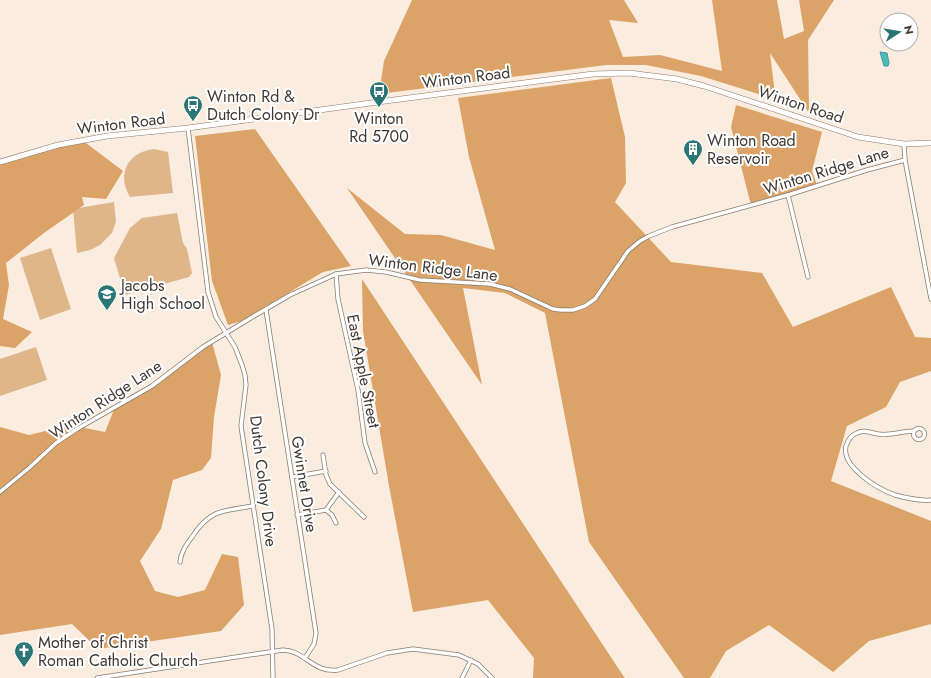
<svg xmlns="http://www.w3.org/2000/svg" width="931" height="678" font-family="Jost,sans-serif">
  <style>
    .green { fill: #dfb58a }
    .forest { fill: #dba367 }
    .water { fill: #49bcbd; stroke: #459493 }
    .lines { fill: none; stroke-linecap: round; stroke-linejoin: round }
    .minor-casing { stroke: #877b6e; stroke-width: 5 }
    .secondary-casing { stroke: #877b6e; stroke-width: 6 }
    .minor { stroke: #fff; stroke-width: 3.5 }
    .secondary { stroke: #fff; stroke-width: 5 }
    .labels { text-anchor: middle; stroke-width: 4; stroke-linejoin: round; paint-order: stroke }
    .street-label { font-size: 16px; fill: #3d3832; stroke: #fff }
    .poi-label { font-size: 16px; fill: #3d3832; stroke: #fff; text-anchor: start }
  </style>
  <rect width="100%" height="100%" fill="#faecde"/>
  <g class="green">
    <path d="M 154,149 L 168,152 L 173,193 L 130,197 C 116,174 128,152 154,149 Z"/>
    <path d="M 114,202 L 116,222 L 112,233 L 100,245 L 90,250 L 77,253 L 73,209 Z"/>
    <path d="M 177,213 L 183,243 L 187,249 L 192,273 L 189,277 L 125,295 L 114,258 L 130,228 L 142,218 Z"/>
    <path d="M 51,248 L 71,309 L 40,320 L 20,258 Z"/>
    <path d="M 36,347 L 47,380 L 0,396 L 0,359 Z"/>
  </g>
  <g class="forest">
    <path d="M 412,0 L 624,0 L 638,23 L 609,20 L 623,57 L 660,55 L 722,71 L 712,0 L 777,0 L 784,39 L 804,31 L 799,0 L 834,0 L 808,40 L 809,113 L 770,53 L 775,94 L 774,99 L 701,76 L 646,65 L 606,65 L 379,94 L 384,61 Z"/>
    <path d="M 611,78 L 625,137 L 626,183 L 615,202 L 671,262 L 762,273 L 793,327 L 891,287 L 915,337 L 931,338 L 931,371 L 900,382 L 886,407 L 847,426 L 831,481 L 931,521 L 931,624 L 869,641 L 833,672 L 769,625 L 726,651 L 710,678 L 684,678 L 589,542 L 545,313 L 505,293 L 463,288 L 482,385 L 347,188 L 405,234 L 441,235 L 495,250 L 469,157 L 458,98 Z"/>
    <path d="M 736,105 L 822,132 L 812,171 L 817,185 L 751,205 L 731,127 Z"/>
    <path d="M 255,129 L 351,266 L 323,272 L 242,321 L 228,325 L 212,281 L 195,136 Z"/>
    <path d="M 82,140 L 123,171 L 106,199 L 82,197 L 84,205 L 44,233 L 6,263 L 9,285 L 3,319 L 32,332 L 15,348 L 0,346 L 0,162 Z"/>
    <path d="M 362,279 L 624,677 L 625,678 L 533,678 L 534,658 L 488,600 L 413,612 L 389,486 L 363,331 Z"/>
    <path d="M 212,342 L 221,375 L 214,417 L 211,458 L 202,470 L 173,480 L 161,529 L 140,561 L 155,591 L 178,597 L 205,590 L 222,554 L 238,557 L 244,605 L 221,631 L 98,649 L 72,624 L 0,635 L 0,427 L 29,435 L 70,425 L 105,432 L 115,407 L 152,386 Z"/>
  </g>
  <path class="water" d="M 880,52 L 887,53 L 889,63 L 888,66 L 884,66 Z"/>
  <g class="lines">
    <g class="minor-casing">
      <g id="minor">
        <path d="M 188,128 L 208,292 L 216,317 L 235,347 L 242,365 L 245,375 L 246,385 L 241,426 L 272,629 L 273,678"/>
        <path d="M 904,144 L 905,160 L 931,299"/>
        <path d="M 788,195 L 808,277"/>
        <path d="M 336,274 L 338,299 L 358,390 L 365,443 L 375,472"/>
        <path d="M 266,310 L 316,633 L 314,644 L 305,658"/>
        <circle cx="919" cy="434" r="5.5"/>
        <path d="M 914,431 C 902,431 890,436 878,434 C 871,433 864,429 857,433 C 851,435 848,440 846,446 C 841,467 878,489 895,495 C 906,498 919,501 931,500"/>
        <path d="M 323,455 L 326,475 L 330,484 L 364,517"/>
        <path d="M 292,477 L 326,471"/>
        <path d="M 0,492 L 29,468 L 56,443 L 77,429 L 152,386 L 203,347 L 249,319 L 290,295 L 336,274 L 366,270 L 386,272 L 420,280 L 490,284 L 510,289 L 553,309 L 561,310 L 573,310 L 585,306 L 595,299 L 628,251 L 640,241 L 649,236 L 672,227 L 788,195 L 867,170 L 905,160"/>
        <path d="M 326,510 L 339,492"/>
        <path d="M 297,515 L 326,510 L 332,515 L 336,523"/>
        <path d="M 180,562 C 181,552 186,545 192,537 C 210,509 223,511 253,506"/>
        <path d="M 97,678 L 283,650 C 306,651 312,673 338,670 L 387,653 L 413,649 L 459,655 L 478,664 L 492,678"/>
        <path d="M 462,678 L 471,660"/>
      </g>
    </g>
    <g class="secondary-casing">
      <path id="secondary" d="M 0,162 L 58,145 L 107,136 L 188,128 L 378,102 L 593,74 L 629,73 L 677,79 L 704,86 L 858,137 L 904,144 L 931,143"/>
    </g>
    <use href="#minor" class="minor"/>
    <use href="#secondary" class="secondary"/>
  </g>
  <defs>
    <g id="bus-pin" transform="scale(1)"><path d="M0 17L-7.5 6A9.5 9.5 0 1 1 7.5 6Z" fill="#2b7575" stroke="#fff"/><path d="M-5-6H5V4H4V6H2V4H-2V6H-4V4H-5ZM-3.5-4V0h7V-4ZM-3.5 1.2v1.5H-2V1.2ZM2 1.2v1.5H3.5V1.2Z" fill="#fff"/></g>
    <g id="building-pin" transform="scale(1)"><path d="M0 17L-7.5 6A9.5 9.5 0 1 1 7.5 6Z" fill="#2b7575" stroke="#fff"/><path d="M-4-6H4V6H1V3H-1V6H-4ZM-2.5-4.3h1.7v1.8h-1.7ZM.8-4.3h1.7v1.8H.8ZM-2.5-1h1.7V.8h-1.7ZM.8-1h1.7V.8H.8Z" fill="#fff"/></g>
    <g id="school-pin" transform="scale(1)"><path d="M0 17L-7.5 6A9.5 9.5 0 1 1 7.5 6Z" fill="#2b7575" stroke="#fff"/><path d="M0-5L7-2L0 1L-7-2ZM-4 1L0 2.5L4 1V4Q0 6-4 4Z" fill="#fff"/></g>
    <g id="church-pin" transform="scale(1)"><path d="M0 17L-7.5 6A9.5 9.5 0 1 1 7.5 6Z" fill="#2b7575" stroke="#fff"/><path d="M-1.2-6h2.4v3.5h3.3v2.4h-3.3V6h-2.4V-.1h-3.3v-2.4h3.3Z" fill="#fff"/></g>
  </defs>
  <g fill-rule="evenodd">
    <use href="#bus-pin" x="379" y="91"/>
    <use href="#bus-pin" x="193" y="105"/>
    <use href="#building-pin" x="693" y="149"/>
    <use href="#school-pin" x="107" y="294"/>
    <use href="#church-pin" x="24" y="651"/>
  </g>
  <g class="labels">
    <g class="street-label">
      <text transform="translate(466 77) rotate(-7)" y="6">Winton Road</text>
      <text transform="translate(801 104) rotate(18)" y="6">Winton Road</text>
      <text transform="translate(121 123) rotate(-7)" y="6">Winton Road</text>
      <text transform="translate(826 170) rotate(-17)" y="6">Winton Ridge Lane</text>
      <text transform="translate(433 267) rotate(7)" y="6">Winton Ridge Lane</text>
      <text transform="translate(364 371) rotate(79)" y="6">East Apple Street</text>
      <text transform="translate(105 399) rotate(-33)" y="6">Winton Ridge Lane</text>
      <text transform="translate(264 481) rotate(83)" y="6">Dutch Colony Drive</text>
      <text transform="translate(305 484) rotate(81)" y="6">Gwinnet Drive</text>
    </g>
    <g class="poi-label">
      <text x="207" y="102">Winton Rd &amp;<tspan x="207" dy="18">Dutch Colony Dr</tspan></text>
      <text x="379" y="124" text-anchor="middle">Winton<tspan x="379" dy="18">Rd 5700</tspan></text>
      <text x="707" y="146">Winton Road<tspan x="707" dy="18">Reservoir</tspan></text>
      <text x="121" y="291">Jacobs<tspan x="121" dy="18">High School</tspan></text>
      <text x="38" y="648">Mother of Christ<tspan x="38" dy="18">Roman Catholic Church</tspan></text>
    </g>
  </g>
  <g transform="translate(899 32) rotate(78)"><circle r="19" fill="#ffffff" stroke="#b1afad"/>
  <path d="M0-3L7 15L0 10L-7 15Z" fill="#2b7575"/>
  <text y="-6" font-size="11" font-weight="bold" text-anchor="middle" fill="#3d3832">N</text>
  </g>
</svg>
